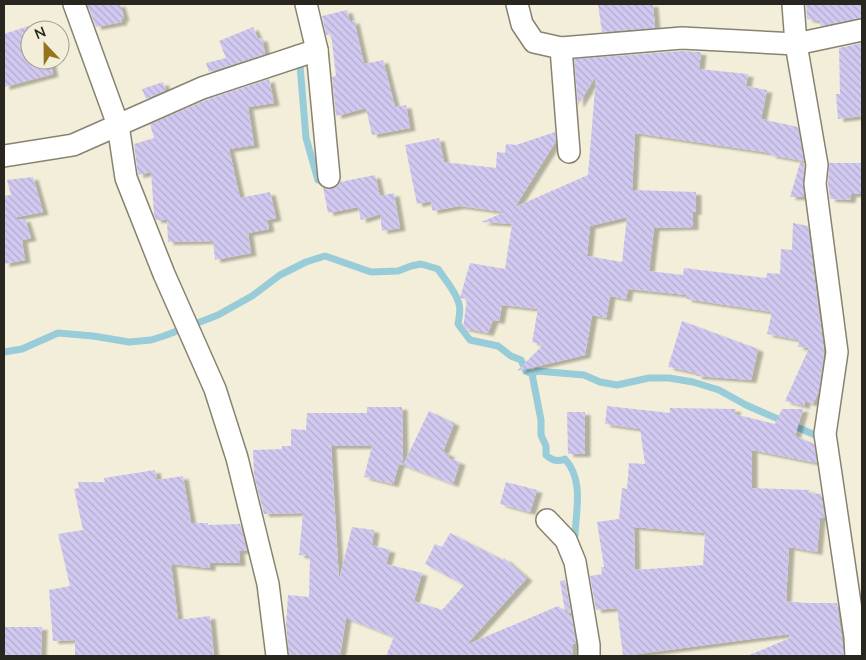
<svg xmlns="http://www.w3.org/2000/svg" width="866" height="660" font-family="Lato,sans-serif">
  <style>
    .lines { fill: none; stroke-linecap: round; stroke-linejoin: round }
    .stream { stroke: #98ccd8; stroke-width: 7 }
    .building { fill: url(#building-back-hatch); fill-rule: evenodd; filter: url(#shadow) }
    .minor-casing { stroke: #888370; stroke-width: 24 }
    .minor { stroke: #fff; stroke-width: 21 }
  </style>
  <defs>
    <pattern id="building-back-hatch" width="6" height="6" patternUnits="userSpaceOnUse" patternTransform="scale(1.25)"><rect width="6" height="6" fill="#d2c9f1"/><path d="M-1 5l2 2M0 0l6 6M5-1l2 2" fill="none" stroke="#b4acce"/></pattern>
    <filter id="shadow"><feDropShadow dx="5.5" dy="3" stdDeviation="1" flood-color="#0004"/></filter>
  </defs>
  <rect width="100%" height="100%" fill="#f3eed9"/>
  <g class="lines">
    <g class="stream">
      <path d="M 300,65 L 306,138 L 318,180"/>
      <path d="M 4,352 L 22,349 L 58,333 L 93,336 L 129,342 L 151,340 L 164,336 L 218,315 L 252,296 L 280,275 L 306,262 L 325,256 L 371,272 L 398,271 L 411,266 L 421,264 L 438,269 C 445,280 456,291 459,304 C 461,310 459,318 458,324 L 470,340 L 498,346 L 511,356 L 521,360 L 526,371 L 532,374 L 537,371 L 584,375 L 600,382 L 617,385 L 649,378 L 669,378 L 693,382 L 719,390 L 746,405 L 822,438"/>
      <path d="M 532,374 L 541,420 L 541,435 L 546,446 L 546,455 C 552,461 558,462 565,459 C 584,480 576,510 575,535"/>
    </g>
  </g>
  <g class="building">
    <path d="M 87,4 L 120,4 L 124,18 L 121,19 L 122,22 L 96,27 Z"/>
    <path d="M 598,4 L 653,4 L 655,28 L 602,32 Z"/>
    <path d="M 806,4 L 862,4 L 862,18 L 821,26 L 820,21 L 807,19 Z"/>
    <path d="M 347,10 L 350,22 L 354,20 L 364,64 L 383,60 L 395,107 L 406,105 L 410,128 L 372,135 L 366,108 L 336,116 L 332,77 L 336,76 L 331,34 L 326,35 L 322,16 Z"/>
    <path d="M 38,23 L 40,30 L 30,30 L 30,60 L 50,60 L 53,74 L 4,87 L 4,34 Z"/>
    <path d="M 253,27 L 258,39 L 262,38 L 265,54 L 209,72 L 206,63 L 226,58 L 219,41 Z"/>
    <path d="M 862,43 L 862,116 L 838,119 L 836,94 L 840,94 L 839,48 Z"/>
    <path d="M 682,51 L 701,52 L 699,69 L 748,74 L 746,86 L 767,90 L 761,119 L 798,127 L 804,161 L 770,155 L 771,153 L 635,133 L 632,190 L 696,192 L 696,212 L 693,212 L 693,227 L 654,228 L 649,271 L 683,275 L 684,268 L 766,278 L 767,273 L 780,274 L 781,249 L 792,250 L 793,223 L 808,226 L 824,352 L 819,391 L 813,404 L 805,401 L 804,406 L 785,401 L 809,348 L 798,347 L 799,340 L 767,334 L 772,312 L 686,299 L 687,295 L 628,289 L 626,299 L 610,296 L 606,318 L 592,315 L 585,355 L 517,371 L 543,345 L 532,342 L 538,309 L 502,305 L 499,321 L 493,320 L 488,333 L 463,328 L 467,299 L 460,298 L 470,263 L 505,269 L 512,224 L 481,222 L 505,212 L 459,206 L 432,211 L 431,201 L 417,204 L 405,145 L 439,138 L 444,162 L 496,168 L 497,152 L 505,153 L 506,144 L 516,145 L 555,132 L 556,141 L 515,207 L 588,175 L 596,76 L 578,105 L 574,59 ZM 627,217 L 622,262 L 587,256 L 590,226 Z"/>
    <path d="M 269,79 L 274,103 L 248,107 L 254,145 L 229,149 L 240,198 L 270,192 L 276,218 L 267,220 L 269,229 L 248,233 L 251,253 L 215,260 L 213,241 L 168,242 L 167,220 L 156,220 L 154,214 L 151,172 L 138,175 L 134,144 L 154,138 L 150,124 L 206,100 Z"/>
    <path d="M 163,82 L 166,90 L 146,99 L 142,89 Z"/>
    <path d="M 800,163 L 804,163 L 804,165 L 803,183 L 804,197 L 790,197 Z"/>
    <path d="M 829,163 L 862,163 L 862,194 L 851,194 L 850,200 L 830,199 L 828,184 Z"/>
    <path d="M 375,175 L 380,196 L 394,193 L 400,228 L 382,231 L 380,214 L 361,220 L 358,207 L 328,213 L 323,187 L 331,189 L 337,187 L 340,182 Z"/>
    <path d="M 33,177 L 43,212 L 17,217 L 17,219 L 25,219 L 31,238 L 22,240 L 25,260 L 4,264 L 4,196 L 11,195 L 7,180 Z"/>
    <path d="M 682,321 L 758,349 L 751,380 L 696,376 L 697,373 L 668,367 Z"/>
    <path d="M 607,406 L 670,413 L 670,408 L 736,409 L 734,414 L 775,424 L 782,409 L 803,409 L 795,436 L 814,444 L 817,463 L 752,450 L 752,488 L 810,490 L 808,493 L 821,494 L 825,518 L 820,518 L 817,552 L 789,547 L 786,601 L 806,603 L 837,603 L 844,656 L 747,656 L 790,638 L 789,634 L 623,656 L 617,608 L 596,610 L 590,576 L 602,574 L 601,567 L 604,567 L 597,522 L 619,519 L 622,488 L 627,489 L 629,463 L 645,464 L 640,429 L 605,424 ZM 634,527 L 705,533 L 703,565 L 635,570 Z"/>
    <path d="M 367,407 L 402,407 L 403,465 L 399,464 L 393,484 L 364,477 L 372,446 L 331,446 L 339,580 L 352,527 L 374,530 L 372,545 L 390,550 L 386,564 L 422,573 L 414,601 L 442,610 L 464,585 L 425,564 L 435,544 L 442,547 L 450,533 L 503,560 L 504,558 L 527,578 L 466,645 L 558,606 L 565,611 L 560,581 L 565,580 L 571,612 L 566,613 L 572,618 L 576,643 L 573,644 L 573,656 L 386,656 L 394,637 L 346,618 L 340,656 L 289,656 L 286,625 L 288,595 L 309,597 L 310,556 L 299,555 L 303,513 L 264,514 L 254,475 L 253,450 L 282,449 L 282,446 L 291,446 L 291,429 L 306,430 L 307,413 L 367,413 Z"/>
    <path d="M 429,411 L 454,423 L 443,452 L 449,454 L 448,458 L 460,462 L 453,484 L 403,465 Z"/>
    <path d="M 567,412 L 585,412 L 585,454 L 568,454 Z"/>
    <path d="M 155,470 L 157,480 L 183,476 L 191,523 L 208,523 L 208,525 L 240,524 L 247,551 L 239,551 L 240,563 L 210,563 L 210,568 L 171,564 L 178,620 L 210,616 L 214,656 L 75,656 L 75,640 L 53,641 L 49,590 L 70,586 L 58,534 L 83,530 L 74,489 L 79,488 L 78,482 L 105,482 L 104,478 Z"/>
    <path d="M 506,482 L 537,490 L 530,512 L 500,504 Z"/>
    <path d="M 4,627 L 42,627 L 41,655 L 4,655 Z"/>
  </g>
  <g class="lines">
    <g class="minor-casing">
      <g id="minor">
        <path d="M 74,4 L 118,125 L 126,178 L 164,274 L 215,389 L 237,458 L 268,584 L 277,656"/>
        <path d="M 306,4 L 317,50 L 329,177"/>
        <path d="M 517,4 L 522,24 L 534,42 L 561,48 L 682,38 L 796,44 L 862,30"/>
        <path d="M 793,4 L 796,44 L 817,165 L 815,184 L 837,352 L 825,434 L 855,637 L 856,656"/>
        <path d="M 561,48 L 569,152"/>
        <path d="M 4,156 L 73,145 L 202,88 L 317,50"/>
        <path d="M 547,520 L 566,540 L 575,562 L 589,645 L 589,656"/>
      </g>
    </g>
    <use href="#minor" class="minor"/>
  </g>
  <rect width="866" height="660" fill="none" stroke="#28261e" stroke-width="10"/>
  <g transform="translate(45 45) rotate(338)"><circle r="24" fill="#f3eed9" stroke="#a29e8e"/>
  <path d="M0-4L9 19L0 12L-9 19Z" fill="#95741c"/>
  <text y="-8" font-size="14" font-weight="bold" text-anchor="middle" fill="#28261e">N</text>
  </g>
</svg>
